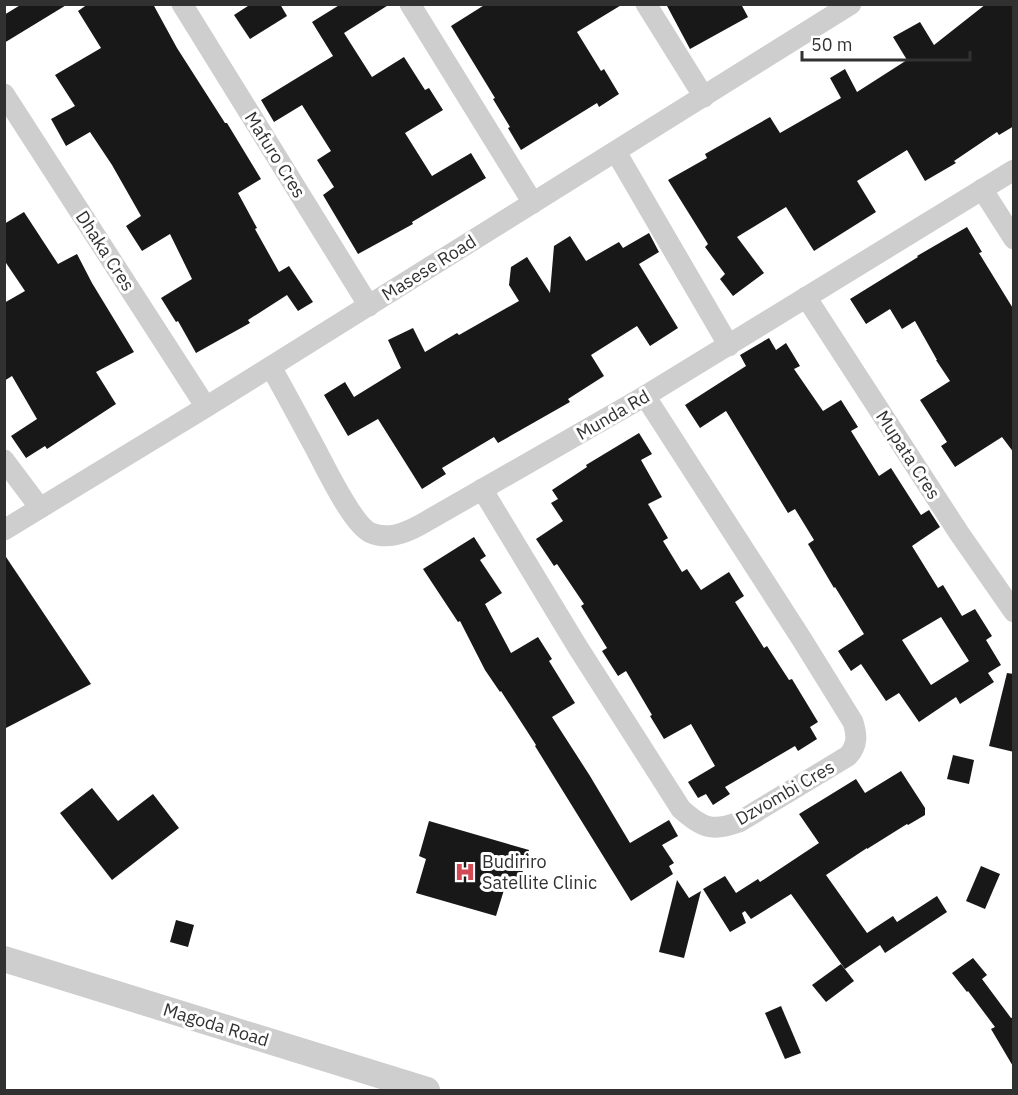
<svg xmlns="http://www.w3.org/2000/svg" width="1018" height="1095" font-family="'IBM Plex Sans',sans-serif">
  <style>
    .building { fill: #181818; fill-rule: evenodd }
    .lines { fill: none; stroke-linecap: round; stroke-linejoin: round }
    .minor { stroke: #cecece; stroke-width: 21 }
    .tertiary { stroke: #cecece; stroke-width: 26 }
    .labels { text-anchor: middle; stroke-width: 6; stroke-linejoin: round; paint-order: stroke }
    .street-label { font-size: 18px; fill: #313131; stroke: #fff }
    .poi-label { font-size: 18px; fill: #313131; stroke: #fff; text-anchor: start }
  </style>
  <rect width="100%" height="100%" fill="#fff"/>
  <g class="building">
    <path d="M 22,4 L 68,4 L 4,43 L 4,15 Z"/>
    <path d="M 88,4 L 153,4 L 177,48 L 225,123 L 227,123 L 261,179 L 238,193 L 257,228 L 255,229 L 279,272 L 289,266 L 313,302 L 298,311 L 287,295 L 248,320 L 250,323 L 196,353 L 178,321 L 176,322 L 161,298 L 192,279 L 170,234 L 142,251 L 126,226 L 141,216 L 112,165 L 90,132 L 66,146 L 51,119 L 75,106 L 55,75 L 101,48 L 78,11 Z"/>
    <path d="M 251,4 L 280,4 L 287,16 L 250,39 L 234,15 Z"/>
    <path d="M 341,4 L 390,4 L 344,33 L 372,77 L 404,57 L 425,90 L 429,88 L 443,110 L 405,133 L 432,176 L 471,153 L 486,178 L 412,222 L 413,224 L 358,254 L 323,195 L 334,187 L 317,160 L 331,151 L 302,105 L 274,122 L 261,100 L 333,56 L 312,22 Z"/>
    <path d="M 486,4 L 623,4 L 577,32 L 601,71 L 604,69 L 619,94 L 599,107 L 597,103 L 521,150 L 508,128 L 510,127 L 493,99 L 495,98 L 451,26 Z"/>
    <path d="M 666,4 L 741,4 L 748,17 L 690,49 Z"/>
    <path d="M 986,4 L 1014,4 L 1014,126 L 999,135 L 997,132 L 954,161 L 956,163 L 925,181 L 907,150 L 857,181 L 876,212 L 814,251 L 786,207 L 737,237 L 764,273 L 733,296 L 720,279 L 725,274 L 705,247 L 708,244 L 668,180 L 707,158 L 705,154 L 770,117 L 780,133 L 841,98 L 830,78 L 845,69 L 857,92 L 907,60 L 893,37 L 920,22 L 934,45 Z"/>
    <path d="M 24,212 L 58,264 L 77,254 L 92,283 L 134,352 L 96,372 L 116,404 L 47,449 L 45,446 L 26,458 L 11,436 L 37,419 L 12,376 L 4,381 L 4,303 L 25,291 L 4,260 L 4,224 Z"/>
    <path d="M 967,227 L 982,252 L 979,253 L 1014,310 L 1014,453 L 1002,437 L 955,467 L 941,446 L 947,442 L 920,400 L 950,381 L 936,360 L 937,360 L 915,321 L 902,329 L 890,309 L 866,324 L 850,299 L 918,257 L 917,256 Z"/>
    <path d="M 649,233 L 659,252 L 639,264 L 678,328 L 650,346 L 637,326 L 591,355 L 604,376 L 568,399 L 570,402 L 498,443 L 494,437 L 442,468 L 446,474 L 422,489 L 378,419 L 348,436 L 324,395 L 345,382 L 354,397 L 401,368 L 388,340 L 413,328 L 425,352 L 457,333 L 459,335 L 519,301 L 509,285 L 511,267 L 527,257 L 550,293 L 554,246 L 570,236 L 586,261 L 619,242 L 623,248 Z"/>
    <path d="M 769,338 L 776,350 L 786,343 L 800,366 L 794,369 L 823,411 L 841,400 L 858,427 L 851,431 L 879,476 L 891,468 L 921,515 L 929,510 L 940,527 L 912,546 L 938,588 L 943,585 L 962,616 L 975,609 L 992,636 L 986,640 L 1001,665 L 988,673 L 994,682 L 960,704 L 956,697 L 919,722 L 899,693 L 886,701 L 861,664 L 851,671 L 838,651 L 864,634 L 835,587 L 834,588 L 808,544 L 814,540 L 795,509 L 788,513 L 726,411 L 700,428 L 685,405 L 746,366 L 740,355 ZM 941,617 L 969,661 L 931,685 L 902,640 Z"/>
    <path d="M 639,433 L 652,454 L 641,460 L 662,497 L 648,504 L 668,538 L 663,541 L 682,572 L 687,569 L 701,590 L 729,572 L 744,596 L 735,602 L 764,648 L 767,646 L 789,680 L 792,679 L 818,722 L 810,727 L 817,739 L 798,751 L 795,746 L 725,787 L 730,794 L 713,805 L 706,794 L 698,798 L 688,782 L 715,766 L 691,724 L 664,739 L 650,716 L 652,715 L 626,671 L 618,676 L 602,651 L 607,648 L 581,606 L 584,604 L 557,564 L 554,566 L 536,539 L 563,521 L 551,503 L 558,499 L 552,490 L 587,467 L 586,465 Z"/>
    <path d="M 474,537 L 486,556 L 480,560 L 502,593 L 485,604 L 511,653 L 538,637 L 552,659 L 549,661 L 575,703 L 552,717 L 590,776 L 630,843 L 669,820 L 678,836 L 662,845 L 674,863 L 669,866 L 673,874 L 631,901 L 535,746 L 536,745 L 501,691 L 500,692 L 485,670 L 460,621 L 458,622 L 423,569 Z"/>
    <path d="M 4,554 L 91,684 L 4,729 Z"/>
    <path d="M 1007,673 L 1014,674 L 1014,752 L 989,746 Z"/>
    <path d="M 953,755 L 974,760 L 969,784 L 947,779 Z"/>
    <path d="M 901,771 L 925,808 L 925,815 L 908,825 L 907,824 L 867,849 L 867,848 L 826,875 L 867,933 L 893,916 L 897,922 L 937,896 L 947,912 L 885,953 L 880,945 L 845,969 L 791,894 L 751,919 L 745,911 L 742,913 L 746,923 L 730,932 L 703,889 L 725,876 L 736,893 L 758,879 L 760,882 L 819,843 L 799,814 L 856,779 L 865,793 Z"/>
    <path d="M 92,788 L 118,821 L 153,794 L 179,828 L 112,880 L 60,813 Z"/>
    <path d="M 429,821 L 529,850 L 519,884 L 507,880 L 496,916 L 416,893 L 426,859 L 419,856 Z"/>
    <path d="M 981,866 L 1000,874 L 985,909 L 966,901 Z"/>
    <path d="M 677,880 L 689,898 L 701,891 L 684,958 L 659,952 Z"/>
    <path d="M 176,920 L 194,925 L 188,947 L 170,942 Z"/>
    <path d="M 973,958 L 987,975 L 982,979 L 1011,1018 L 1014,1017 L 1014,1068 L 991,1029 L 995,1027 L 968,991 L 967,992 L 952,973 Z"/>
    <path d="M 841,964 L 854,981 L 826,1002 L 812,985 Z"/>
    <path d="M 781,1006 L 801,1053 L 785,1059 L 765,1013 Z"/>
  </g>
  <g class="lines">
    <g class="minor">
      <path d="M 182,4 L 369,306"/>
      <path d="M 410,4 L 533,203"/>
      <path d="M 646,4 L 704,97"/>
      <path d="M 4,94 L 206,407"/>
      <path d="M 616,152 L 729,346"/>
      <path d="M 982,189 L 1014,239"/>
      <path d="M 806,297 L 959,533 L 1014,612"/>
      <path d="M 271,367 C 285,392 299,418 313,444 C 324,464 352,525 371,533 C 388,540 405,533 420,525 L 645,396 L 1014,170"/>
      <path d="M 4,460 L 40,508"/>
      <path d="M 482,489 L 577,646 L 681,809 C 702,828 712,832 739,822 L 848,756 C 858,745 857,735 853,722 L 801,638 L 645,396"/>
      <path d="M 4,530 L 206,407 L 851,4"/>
    </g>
    <path class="tertiary" d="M 4,959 L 427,1090"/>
  </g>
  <defs>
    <g id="hospital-bare" transform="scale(1.62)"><path d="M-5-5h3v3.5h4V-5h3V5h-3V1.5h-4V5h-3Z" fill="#d24a53" stroke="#fff" stroke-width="2.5" paint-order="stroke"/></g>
  </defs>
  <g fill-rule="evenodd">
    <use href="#hospital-bare" x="465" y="872"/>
  </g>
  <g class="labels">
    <g class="street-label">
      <text transform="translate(275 155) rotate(58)" y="6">Mafuro Cres</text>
      <text transform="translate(105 251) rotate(57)" y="6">Dhaka Cres</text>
      <text transform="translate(429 268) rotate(-32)" y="6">Masese Road</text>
      <text transform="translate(613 415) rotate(-30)" y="6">Munda Rd</text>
      <text transform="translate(908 455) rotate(57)" y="6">Mupata Cres</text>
      <text transform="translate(785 793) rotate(-30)" y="6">Dzvombi Cres</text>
      <text transform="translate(216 1025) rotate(17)" y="6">Magoda Road</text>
    </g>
    <g class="poi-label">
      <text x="482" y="868">Budiriro<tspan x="482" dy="21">Satellite Clinic</tspan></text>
    </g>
  </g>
  <rect width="1018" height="1095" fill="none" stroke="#313131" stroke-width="12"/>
  <path d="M802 51v9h168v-9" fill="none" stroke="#313131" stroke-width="3"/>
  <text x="811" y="51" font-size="18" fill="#313131" stroke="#ffffff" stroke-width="4.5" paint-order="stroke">50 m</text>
</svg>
